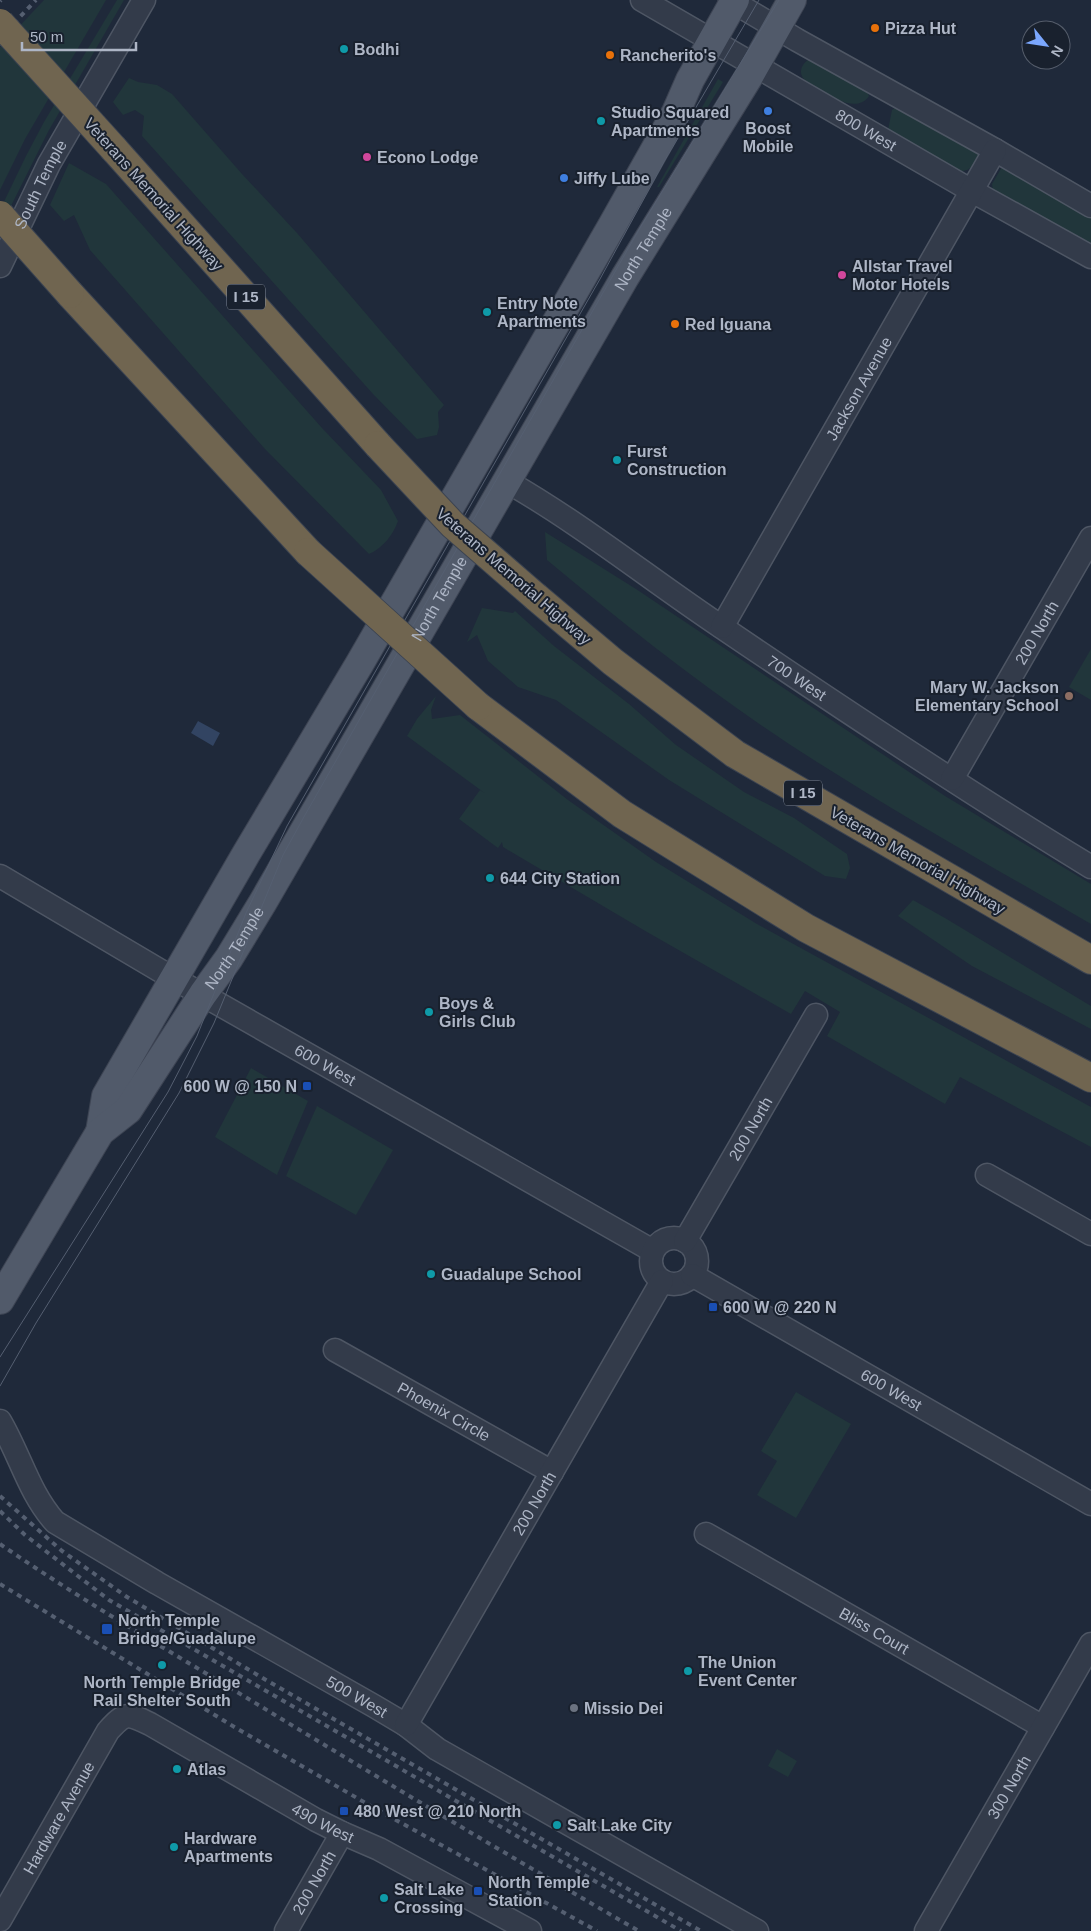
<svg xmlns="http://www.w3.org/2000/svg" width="1091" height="1931" font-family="Helvetica,sans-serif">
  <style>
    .green { fill: #21363b }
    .water { fill: #324462 }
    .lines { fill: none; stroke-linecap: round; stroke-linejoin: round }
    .minor-casing { stroke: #4e5664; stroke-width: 25 }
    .major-casing { stroke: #3d4453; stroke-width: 30 }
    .highway-casing { stroke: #3b4351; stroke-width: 30 }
    .minor { stroke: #333b4a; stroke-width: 22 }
    .major { stroke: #515a6a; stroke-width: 28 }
    .highway { stroke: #706550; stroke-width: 28 }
    .tram { stroke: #555f71; stroke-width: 1 }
    .rail { stroke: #555f71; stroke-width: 4; stroke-dasharray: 5 5; stroke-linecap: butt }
    .highway-bridge-casing { stroke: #3b4351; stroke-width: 30; stroke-linecap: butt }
    .highway-bridge { stroke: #706550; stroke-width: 28 }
    .food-dot { fill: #e8710a; stroke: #19212e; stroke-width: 2 }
    .culture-dot { fill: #0f9aa8; stroke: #19212e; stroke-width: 2 }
    .shop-dot { fill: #3f7fe0; stroke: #19212e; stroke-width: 2 }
    .hotel-dot { fill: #d1479c; stroke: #19212e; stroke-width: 2 }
    .education-dot { fill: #8d6e63; stroke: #19212e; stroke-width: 2 }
    .transit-dot { fill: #1a4fb4; stroke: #19212e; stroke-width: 2 }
    .worship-dot { fill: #6b7280; stroke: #19212e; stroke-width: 2 }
    .labels { text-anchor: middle; stroke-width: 4; stroke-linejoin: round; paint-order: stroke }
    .shield { fill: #19212e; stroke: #818998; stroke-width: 1 }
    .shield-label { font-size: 15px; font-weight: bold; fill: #aeb6c6 }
    .poi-label { font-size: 16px; font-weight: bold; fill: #aeb6c6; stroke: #19212e; text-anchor: start }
    .street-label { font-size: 16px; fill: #aeb6c6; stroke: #19212e }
  </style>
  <rect width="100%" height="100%" fill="#1f293a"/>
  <g class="green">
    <path d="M 44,0 L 106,0 L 25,139 L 0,190 L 0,47 Z"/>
    <path d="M 117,0 L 124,0 L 49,130 L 0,228 L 0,210 L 26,156 L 44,122 Z"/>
    <path d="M 809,59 L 863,85 L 869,96 C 858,113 833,98 820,91 C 807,84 791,73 809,59 Z"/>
    <path d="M 129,78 L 138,82 L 157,85 L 172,94 L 242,174 L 297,233 L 444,405 L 438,412 L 439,427 L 437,435 L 417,439 L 373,394 L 142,136 L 144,116 L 135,110 L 123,115 L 113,102 Z"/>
    <path d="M 718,79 L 723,82 L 659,187 L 657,187 Z"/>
    <path d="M 898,106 L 980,150 L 980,162 L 967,170 L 959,172 L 888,130 L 892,110 Z"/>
    <path d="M 69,163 L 106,184 L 322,428 L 381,490 L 398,521 C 393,535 383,548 369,554 L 265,449 L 90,250 L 74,215 L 64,221 L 50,205 Z"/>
    <path d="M 1002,167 L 1091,213 L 1091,250 L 993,192 L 992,184 Z"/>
    <path d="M 545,532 L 636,589 L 945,796 L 1091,884 L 1091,924 C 999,871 907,819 817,762 C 722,702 633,632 547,560 Z"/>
    <path d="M 482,608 L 513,613 L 515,611 L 554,646 L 629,704 L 676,745 L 744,792 L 794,818 L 847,854 L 850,868 L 846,879 L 825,876 L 669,780 L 556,700 L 518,687 L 488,661 L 477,635 L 467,642 Z"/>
    <path d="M 1091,649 L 1091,700 L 1069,687 Z"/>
    <path d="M 436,696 L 431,710 L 432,719 L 460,715 L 568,800 L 656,862 L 757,924 L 1091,1107 L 1091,1147 L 960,1077 L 945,1104 L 827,1036 L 840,1012 L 805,991 L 791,1014 L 647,932 L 503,847 L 502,842 L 498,848 L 459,819 L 480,790 L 486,794 L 407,736 L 417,719 Z"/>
    <path d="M 913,900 L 945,918 L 1091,1006 L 1091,1029 L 972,966 L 898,916 Z"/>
    <path d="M 251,1068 L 308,1101 L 277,1175 L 215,1137 Z"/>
    <path d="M 317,1106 L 393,1150 L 356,1215 L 286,1176 Z"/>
    <path d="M 796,1392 L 851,1424 L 796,1518 L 757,1495 L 777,1461 L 761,1451 Z"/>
    <path d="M 777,1749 L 797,1761 L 788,1777 L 768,1766 Z"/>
  </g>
  <path class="water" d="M 198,721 L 220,733 L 213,746 L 191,733 Z"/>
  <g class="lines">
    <g class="minor-casing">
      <g id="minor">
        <path id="s1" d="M 642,0 L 972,191 L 1091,257"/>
        <path d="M 730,0 L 797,40 L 995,150 L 1091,206"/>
        <path id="s2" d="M 0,266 L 49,164 L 144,0"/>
        <path id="s3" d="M 508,482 C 583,525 651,580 723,628 C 844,710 966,791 1091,867"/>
        <path id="s4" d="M 722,627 L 995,150"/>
        <path id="s5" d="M 952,779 L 1091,538"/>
        <path id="s6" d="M 0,876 L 159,970 L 653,1251"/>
        <path d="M 987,1175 L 1091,1234"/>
        <circle cx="674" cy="1261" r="23"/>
        <path id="s7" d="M 685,1241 L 816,1015"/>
        <path id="s8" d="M 692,1275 L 1091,1504"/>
        <path id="s9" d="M 335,1350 L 552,1472"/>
        <path id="s10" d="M 0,1421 C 20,1455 29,1493 55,1522 L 157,1583 L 374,1706 L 406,1725 L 437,1749 L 757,1931"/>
        <path id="s11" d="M 706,1534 L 1043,1727"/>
        <path id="s12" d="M 406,1725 L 662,1281"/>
        <path id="s13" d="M 0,1920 L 108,1731 C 125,1712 128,1713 150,1724 L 316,1820 L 342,1833 L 379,1849 L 530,1931"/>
        <path id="s14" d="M 286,1931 L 342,1833"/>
        <path id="s15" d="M 926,1931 L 1091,1644"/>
      </g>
    </g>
    <g class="major-casing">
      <g id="major">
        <path d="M 100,1132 L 106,1096 L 246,854 L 360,663 L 613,224 L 676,112 L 690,80 L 735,0"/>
        <path id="s16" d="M 0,1300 L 100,1132 L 128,1110 L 203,994 L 229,958 L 263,902 L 625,277 L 748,78 L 792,0"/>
      </g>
    </g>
    <g class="highway-casing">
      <g id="highway">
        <path d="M 114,149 L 378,445"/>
        <path d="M 70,294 L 308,552"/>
        <path d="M 536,597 L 613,662 L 735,754 L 1091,960"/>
        <path d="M 478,706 L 622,814 L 806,928 L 1091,1078"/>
      </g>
    </g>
    <use href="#minor" class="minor"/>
    <use href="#major" class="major"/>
    <use href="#highway" class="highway"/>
    <g class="tram">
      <path d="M 0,1357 L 168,1092 L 197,1036 L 246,913 L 287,826 L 600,279 L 665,160 L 759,0"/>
      <path d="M 0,1386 L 36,1323 L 179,1093 L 214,1023 L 283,855 L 305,815 L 640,228 L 779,0"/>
    </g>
    <g class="rail">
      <path d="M 0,1 L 1,0"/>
      <path d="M 0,38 L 36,0"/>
      <path d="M 0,1496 L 62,1551 L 127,1597 L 266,1680 L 701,1931"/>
      <path d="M 0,1511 L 25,1535 L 109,1600 L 681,1931"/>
      <path d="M 0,1544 C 80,1599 164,1648 247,1698 C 377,1777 507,1855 639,1931"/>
      <path d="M 0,1584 L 236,1728 L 376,1809 L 597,1931"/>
    </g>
    <g class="highway-bridge-casing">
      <g id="highway-bridge">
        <path d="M 0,23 L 114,149"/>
        <path d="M 0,215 L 70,294"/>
        <path d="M 378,445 L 453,525 L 536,597"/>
        <path d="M 308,552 L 478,706"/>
      </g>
    </g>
    <use href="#highway-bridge" class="highway-bridge"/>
  </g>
  <g class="food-dot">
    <circle cx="875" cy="28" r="5"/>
    <circle cx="610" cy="55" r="5"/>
    <circle cx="675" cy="324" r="5"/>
  </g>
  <g class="culture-dot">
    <circle cx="344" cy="49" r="5"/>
    <circle cx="601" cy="121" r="5"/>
    <circle cx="487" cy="312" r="5"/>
    <circle cx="617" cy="460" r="5"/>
    <circle cx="490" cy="878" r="5"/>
    <circle cx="429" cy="1012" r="5"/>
    <circle cx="431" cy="1274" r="5"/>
    <circle cx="162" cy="1665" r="5"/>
    <circle cx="688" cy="1671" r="5"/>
    <circle cx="177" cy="1769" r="5"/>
    <circle cx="557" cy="1825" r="5"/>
    <circle cx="174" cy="1847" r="5"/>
    <circle cx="384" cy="1898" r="5"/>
  </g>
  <g class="shop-dot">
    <circle cx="768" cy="111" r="5"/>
    <circle cx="564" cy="178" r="5"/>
  </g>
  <g class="hotel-dot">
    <circle cx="367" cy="157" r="5"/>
    <circle cx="842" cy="275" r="5"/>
  </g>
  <circle class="education-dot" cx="1069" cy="696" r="5"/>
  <g class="transit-dot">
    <rect x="302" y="1081" width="10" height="10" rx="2.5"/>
    <rect x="708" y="1302" width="10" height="10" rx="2.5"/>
    <rect x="101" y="1623" width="12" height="12" rx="2.5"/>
    <rect x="339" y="1806" width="10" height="10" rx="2.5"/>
    <rect x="473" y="1886" width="10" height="10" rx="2.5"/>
  </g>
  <circle class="worship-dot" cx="574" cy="1708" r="5"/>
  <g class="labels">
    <g class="shield">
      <rect x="227" y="284.5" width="38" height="25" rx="4"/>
      <rect x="784" y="780.5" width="38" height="25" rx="4"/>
    </g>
    <g class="shield-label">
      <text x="246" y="302">I 15</text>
      <text x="803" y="798">I 15</text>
    </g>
    <g class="poi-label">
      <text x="885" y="34">Pizza Hut</text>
      <text x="354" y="55">Bodhi</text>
      <text x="620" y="61">Rancherito's</text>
      <text x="611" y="118">Studio Squared<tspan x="611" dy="18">Apartments</tspan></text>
      <text x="768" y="134" text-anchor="middle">Boost<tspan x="768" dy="18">Mobile</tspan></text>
      <text x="377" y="163">Econo Lodge</text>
      <text x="574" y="184">Jiffy Lube</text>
      <text x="852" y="272">Allstar Travel<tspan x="852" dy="18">Motor Hotels</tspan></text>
      <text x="497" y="309">Entry Note<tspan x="497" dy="18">Apartments</tspan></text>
      <text x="685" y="330">Red Iguana</text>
      <text x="627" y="457">Furst<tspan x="627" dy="18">Construction</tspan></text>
      <text x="1059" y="693" text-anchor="end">Mary W. Jackson<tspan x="1059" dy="18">Elementary School</tspan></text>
      <text x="500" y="884">644 City Station</text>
      <text x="439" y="1009">Boys &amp;<tspan x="439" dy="18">Girls Club</tspan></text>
      <text x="297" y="1092" text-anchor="end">600 W @ 150 N</text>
      <text x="441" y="1280">Guadalupe School</text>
      <text x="723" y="1313">600 W @ 220 N</text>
      <text x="118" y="1626">North Temple<tspan x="118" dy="18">Bridge/Guadalupe</tspan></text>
      <text x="698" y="1668">The Union<tspan x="698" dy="18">Event Center</tspan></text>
      <text x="162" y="1688" text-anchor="middle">North Temple Bridge<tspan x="162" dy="18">Rail Shelter South</tspan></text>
      <text x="584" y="1714">Missio Dei</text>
      <text x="187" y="1775">Atlas</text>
      <text x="354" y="1817">480 West @ 210 North</text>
      <text x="567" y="1831">Salt Lake City</text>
      <text x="184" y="1844">Hardware<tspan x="184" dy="18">Apartments</tspan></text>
      <text x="488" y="1888">North Temple<tspan x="488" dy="18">Station</tspan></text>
      <text x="394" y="1895">Salt Lake<tspan x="394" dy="18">Crossing</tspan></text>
    </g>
    <g class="street-label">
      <text dy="6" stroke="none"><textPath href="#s1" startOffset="259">800 West</textPath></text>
      <text dy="6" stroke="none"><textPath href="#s2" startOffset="91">South Temple</textPath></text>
      <text transform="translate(154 194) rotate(48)" y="6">Veterans Memorial Highway</text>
      <text dy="6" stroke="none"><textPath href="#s16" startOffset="1235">North Temple</textPath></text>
      <text dy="6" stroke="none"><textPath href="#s4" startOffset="275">Jackson Avenue</textPath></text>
      <text transform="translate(514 576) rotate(41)" y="6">Veterans Memorial Highway</text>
      <text dy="6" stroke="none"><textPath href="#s16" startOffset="830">North Temple</textPath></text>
      <text dy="6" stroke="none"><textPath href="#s5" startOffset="169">200 North</textPath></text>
      <text dy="6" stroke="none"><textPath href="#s3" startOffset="349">700 West</textPath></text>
      <text transform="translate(918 860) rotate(30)" y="6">Veterans Memorial Highway</text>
      <text dy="6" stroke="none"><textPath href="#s16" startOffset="425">North Temple</textPath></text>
      <text dy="6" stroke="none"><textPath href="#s6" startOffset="376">600 West</textPath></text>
      <text dy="6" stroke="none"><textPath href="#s7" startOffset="130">200 North</textPath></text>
      <text dy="6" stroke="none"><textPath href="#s8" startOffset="230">600 West</textPath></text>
      <text dy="6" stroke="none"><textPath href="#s9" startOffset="125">Phoenix Circle</textPath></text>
      <text dy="6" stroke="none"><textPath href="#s12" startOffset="256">200 North</textPath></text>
      <text dy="6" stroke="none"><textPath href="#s11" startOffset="194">Bliss Court</textPath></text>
      <text dy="6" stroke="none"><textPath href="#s10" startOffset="464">500 West</textPath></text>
      <text dy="6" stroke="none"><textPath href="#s15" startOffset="166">300 North</textPath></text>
      <text dy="6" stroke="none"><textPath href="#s13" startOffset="118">Hardware Avenue</textPath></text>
      <text dy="6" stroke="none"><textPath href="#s13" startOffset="466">490 West</textPath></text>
      <text dy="6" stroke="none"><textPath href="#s14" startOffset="56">200 North</textPath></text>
    </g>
  </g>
  <g transform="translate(1046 45) rotate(120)"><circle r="24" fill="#19212e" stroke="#555d6b"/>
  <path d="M0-4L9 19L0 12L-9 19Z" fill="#7ba7fe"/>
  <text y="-8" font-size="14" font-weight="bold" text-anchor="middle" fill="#aeb6c6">N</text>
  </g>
  <path d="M22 42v8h114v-8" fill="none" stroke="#aeb6c6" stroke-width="2.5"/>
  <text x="30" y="42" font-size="15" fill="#aeb6c6" stroke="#19212e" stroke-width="4" paint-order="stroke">50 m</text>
</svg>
